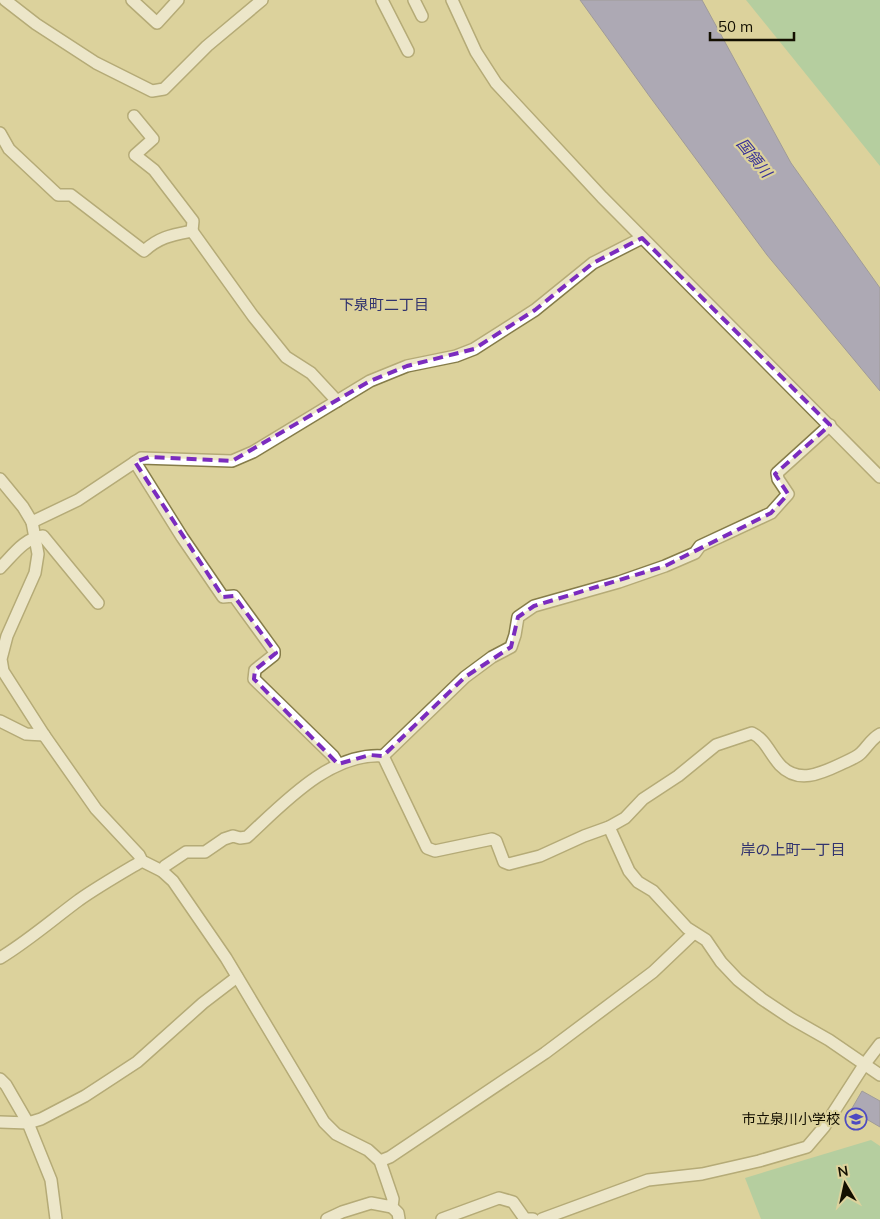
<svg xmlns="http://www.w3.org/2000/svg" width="880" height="1219" font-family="Mulish,'Noto Sans JP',sans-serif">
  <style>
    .green { fill: #86caa3 }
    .water { fill: #7379d1; stroke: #565992 }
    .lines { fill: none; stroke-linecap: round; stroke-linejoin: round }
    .street-casing { stroke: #857c49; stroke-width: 14 }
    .street { stroke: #fff; stroke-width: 11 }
    .marked { fill: none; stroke: #7b2cbf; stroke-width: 4; stroke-dasharray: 10 6; stroke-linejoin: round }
    .labels { text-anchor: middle; stroke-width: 4.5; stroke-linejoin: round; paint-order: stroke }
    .poi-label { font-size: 14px; fill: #130f00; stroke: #dcd29c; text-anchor: end }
    .water-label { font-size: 15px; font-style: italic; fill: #373098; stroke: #dcd29c }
    .neighbourhood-label { font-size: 15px; fill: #31336e; stroke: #dcd29c }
  </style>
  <rect width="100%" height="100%" fill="#dcd29c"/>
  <g class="green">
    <path d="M 746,0 L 880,0 L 880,166 Z"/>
    <path d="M 871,1140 L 880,1146 L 880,1219 L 761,1219 L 745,1178 Z"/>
  </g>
  <g class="water">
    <path d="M 580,0 L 702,0 L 791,163 L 880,288 L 880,391 L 767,255 L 650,97 Z"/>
    <path d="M 862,1091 L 880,1101 L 880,1127 L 851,1110 Z"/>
  </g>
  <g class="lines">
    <g class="street-casing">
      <g id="street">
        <path d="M 5,0 L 36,24 L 96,63 L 152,91 L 164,89 L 207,46 L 262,0"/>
        <path d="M 132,0 L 157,23 L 178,0"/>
        <path d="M 382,0 L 408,51"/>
        <path d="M 414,0 L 422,16"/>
        <path d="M 452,0 L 476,52 L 496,83 L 602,197 L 880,477"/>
        <path d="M 134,116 L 153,139 L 135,155 L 154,170 L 193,221 L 192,231"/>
        <path d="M 0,133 L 9,149 L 58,195 L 71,195 L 144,251 C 159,237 172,235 192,231 L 253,316 L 286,357 L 311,373 L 337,401"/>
        <path d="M 135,462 L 182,537 L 223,597 L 234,596 L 274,651 L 274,655 L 255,670 L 254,679 L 333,756 L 338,764"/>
        <path d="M 0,479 L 23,507 L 32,522 L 38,554 L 35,573 L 7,636 L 1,659 L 3,671 L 44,735 L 96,809 L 139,855 L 142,861 L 162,871 L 173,881 L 226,958 L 324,1122 L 336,1134 L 368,1150 L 380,1161 L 393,1199 L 392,1207 L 398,1213 L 399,1219"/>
        <path d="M 32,522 L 78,500 L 141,458 L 232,461 L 253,452 L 370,381 L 407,366 L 456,356 L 474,349 L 535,310 L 593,263 L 642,238"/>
        <path d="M 0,568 C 13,555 24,538 43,536 L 98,603"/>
        <path d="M 0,721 L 26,734 L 44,735"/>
        <path d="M 383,756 L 427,848 L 435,851 L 492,839 L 496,841 L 504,862 L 509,864 L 540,856 L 584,836 L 609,827 L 625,818 L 643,799 L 678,776 L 716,745 L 752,733 C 765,739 770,754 780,765 C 798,784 820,774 841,764 C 847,761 856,758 861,753 C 868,746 871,739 880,734"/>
        <path d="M 609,827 L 629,871 L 638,882 L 653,891 L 687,928 L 706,940 L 721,962 L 738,980 L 762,999 L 792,1019 L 829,1040 L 880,1075"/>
        <path d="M 162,871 L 165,866 L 186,852 L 205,852 L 224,839 L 233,836 L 240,838 L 247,837 C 283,804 330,752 383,756 L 465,677 L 492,657 L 511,647 L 515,635 L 518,617 L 534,606 L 619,582 L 665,566 L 695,553 L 700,546 L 771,513 L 788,494 L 778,479 L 777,473 L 830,425"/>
        <path d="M 0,958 C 28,941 52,920 79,900 C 99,886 120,874 142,861"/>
        <path d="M 0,1079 L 6,1085 L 28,1123 L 51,1180 L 56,1219"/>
        <path d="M 0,1122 L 28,1123 L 41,1119 L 85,1096 L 137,1062 L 203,1003 L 237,977"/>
        <path d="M 380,1161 L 390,1157 L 545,1053 L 653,972 L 694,933"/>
        <path d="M 327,1219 L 342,1212 L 371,1203 L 392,1207"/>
        <path d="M 442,1219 L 499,1198 L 513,1202 L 525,1219 L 533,1219"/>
        <path d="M 542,1219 L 648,1180 L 702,1174 L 759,1161 L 807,1147 L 824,1127 L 864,1065 L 880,1044"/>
      </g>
    </g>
    <use href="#street" class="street"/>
  </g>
  <path d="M0 0H880V1219H0ZM 642,238 L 830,425 L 775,474 L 788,494 L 771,513 L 665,566 L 534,606 L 518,617 L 511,647 L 465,677 L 383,756 L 370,755 L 338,764 L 254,679 L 255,670 L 276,653 L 234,596 L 223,597 L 135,462 L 149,457 L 232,461 L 370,381 L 407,366 L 474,349 L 535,310 L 593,263 Z" fill="#dcd29c" fill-opacity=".55" fill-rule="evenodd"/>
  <path class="marked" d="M 642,238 L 830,425 L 775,474 L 788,494 L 771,513 L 665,566 L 534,606 L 518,617 L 511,647 L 465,677 L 383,756 L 370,755 L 338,764 L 254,679 L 255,670 L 276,653 L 234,596 L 223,597 L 135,462 L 149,457 L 232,461 L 370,381 L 407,366 L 474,349 L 535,310 L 593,263 Z"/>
  <defs>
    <g id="school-ring" transform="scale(1.125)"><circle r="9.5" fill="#dcd29c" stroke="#4e4bc1" stroke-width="1.5"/><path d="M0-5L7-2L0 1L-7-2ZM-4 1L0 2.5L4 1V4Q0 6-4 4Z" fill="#4e4bc1"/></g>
  </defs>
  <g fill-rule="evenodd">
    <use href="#school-ring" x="856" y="1119"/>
  </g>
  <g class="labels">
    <g class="poi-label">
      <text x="840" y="1124">市立泉川小学校</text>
    </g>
    <g class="water-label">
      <text transform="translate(754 158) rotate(51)" y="5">国領川</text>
    </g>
    <g class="neighbourhood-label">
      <text x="384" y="310">下泉町二丁目</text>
      <text x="793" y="855">岸の上町一丁目</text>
    </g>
  </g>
  <g transform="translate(845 1184) rotate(351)" stroke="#dcd29c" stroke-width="4" paint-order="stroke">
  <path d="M0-4L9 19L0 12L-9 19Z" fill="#130f00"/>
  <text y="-8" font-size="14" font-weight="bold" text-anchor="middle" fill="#130f00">N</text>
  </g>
  <path d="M710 32v8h84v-8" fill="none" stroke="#130f00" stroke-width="2.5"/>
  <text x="718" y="32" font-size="15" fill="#130f00" stroke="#dcd29c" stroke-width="4" paint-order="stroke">50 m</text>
</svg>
